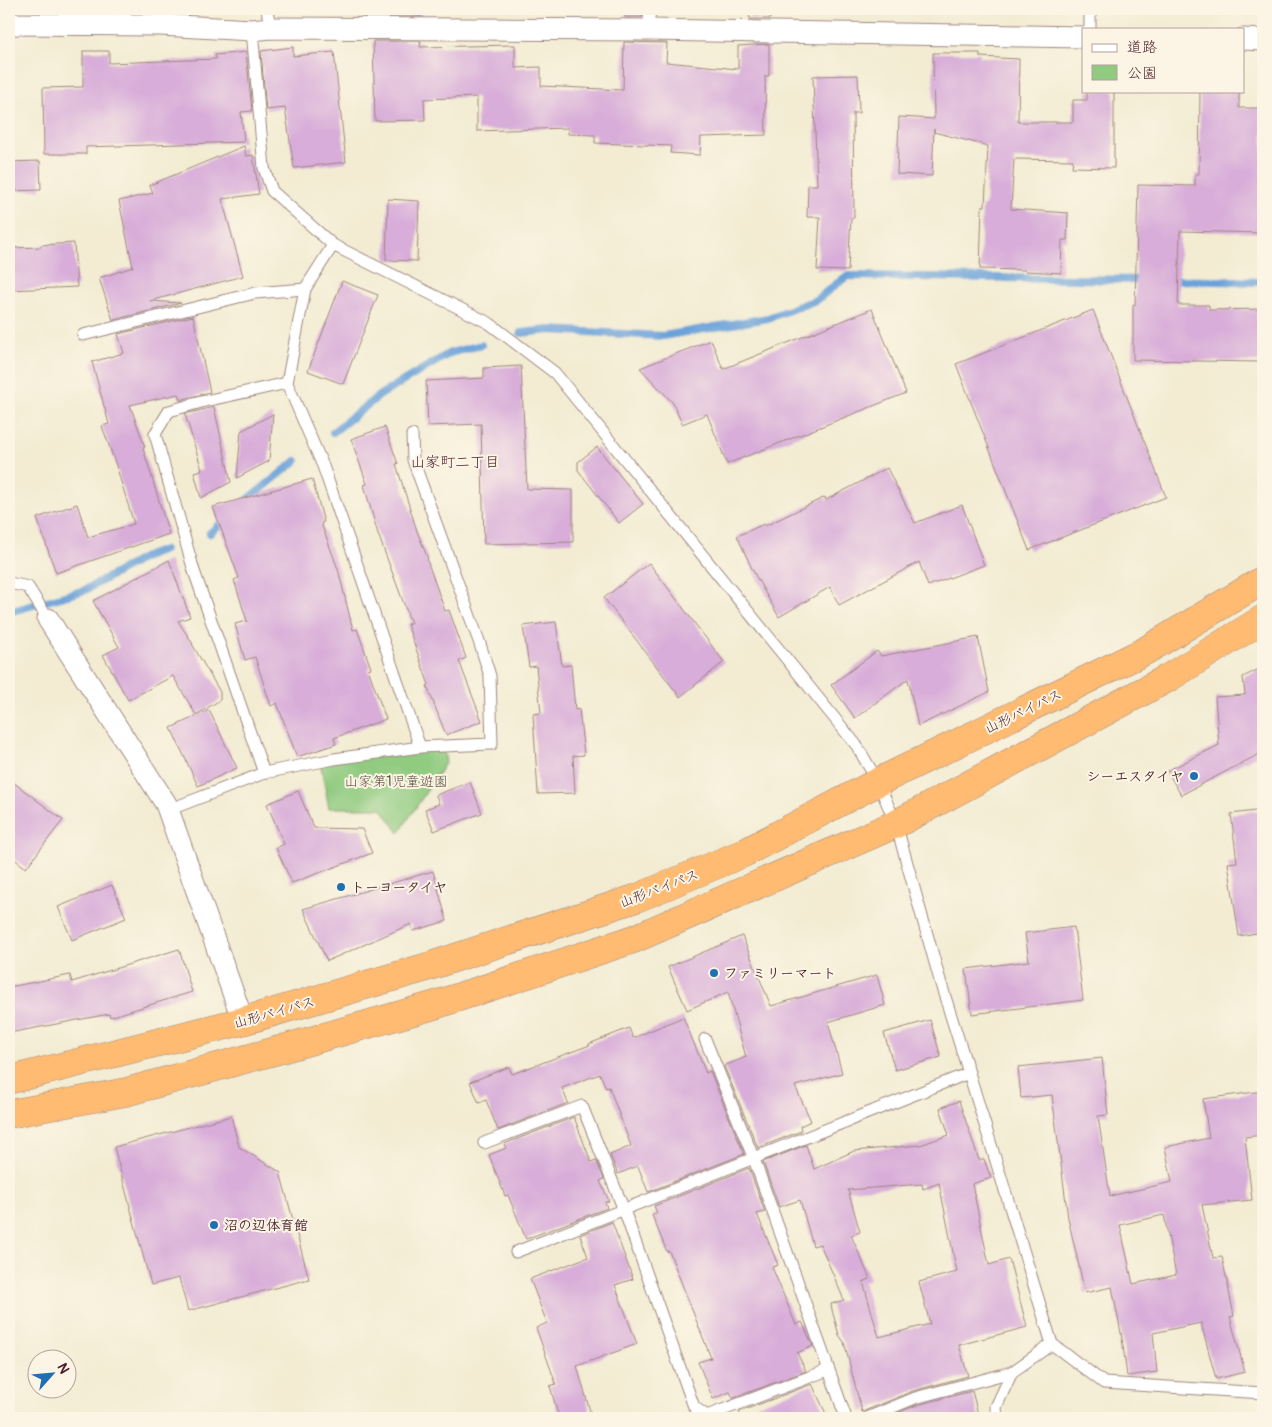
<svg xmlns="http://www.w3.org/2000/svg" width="1272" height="1427" font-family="Pangolin,'Klee One',sans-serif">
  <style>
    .green { fill: #90cb80; stroke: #6d7556 }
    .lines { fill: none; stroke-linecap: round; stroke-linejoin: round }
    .stream { stroke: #6ba2d9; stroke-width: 8 }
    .building { fill: #d8add9; fill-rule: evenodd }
    .lane-casing { stroke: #9e867f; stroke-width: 13 }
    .street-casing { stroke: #9e867f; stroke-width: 23 }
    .highway-casing { stroke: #9e867f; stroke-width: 29 }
    .lane { stroke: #fff; stroke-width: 11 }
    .street { stroke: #fff; stroke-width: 21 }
    .highway { stroke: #febb71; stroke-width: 28 }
    .poi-dot { fill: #1f6fb2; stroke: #fcf5e5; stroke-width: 2 }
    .labels { text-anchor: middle; stroke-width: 4; stroke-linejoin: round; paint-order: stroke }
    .street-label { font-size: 14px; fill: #4a1f2b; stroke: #fcf5e5 }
    .poi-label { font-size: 14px; font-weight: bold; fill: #4a1f2b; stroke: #fcf5e5; text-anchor: start }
    .park-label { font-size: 14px; fill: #5f5344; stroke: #fcf5e5 }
    .neighbourhood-label { font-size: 15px; fill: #4a1f2b; stroke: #fcf5e5 }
  </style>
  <rect width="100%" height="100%" fill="#fcf5e5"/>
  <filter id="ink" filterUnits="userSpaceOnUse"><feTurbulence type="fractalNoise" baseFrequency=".02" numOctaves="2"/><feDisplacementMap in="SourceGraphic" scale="10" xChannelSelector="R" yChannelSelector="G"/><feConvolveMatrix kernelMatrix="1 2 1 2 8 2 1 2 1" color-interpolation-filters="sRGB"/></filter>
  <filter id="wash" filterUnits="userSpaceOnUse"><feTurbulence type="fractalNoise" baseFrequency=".0096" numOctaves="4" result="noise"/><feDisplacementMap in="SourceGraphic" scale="20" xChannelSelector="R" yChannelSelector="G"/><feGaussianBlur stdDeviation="1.12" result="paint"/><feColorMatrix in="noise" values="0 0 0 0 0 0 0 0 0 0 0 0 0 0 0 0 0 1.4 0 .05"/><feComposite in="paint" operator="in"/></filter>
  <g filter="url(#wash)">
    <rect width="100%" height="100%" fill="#f3ecd3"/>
    <path class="green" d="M 443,746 L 446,762 L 399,833 L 381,808 L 329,808 L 320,762 Z"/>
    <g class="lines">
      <g class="stream">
        <path d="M 1169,280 L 1263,282"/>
        <path d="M 521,333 L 549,330 L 663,336 L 768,318 L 816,300 L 847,276 L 1145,280"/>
        <path d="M 333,432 L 380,395 L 450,353 L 481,345"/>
        <path d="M 245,502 L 296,461"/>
        <path d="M 210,533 L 227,518"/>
        <path d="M 9,612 L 85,590 L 145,557 L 164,550"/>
      </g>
    </g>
    <g id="blocks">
      <g class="building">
        <rect x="372" y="9" width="50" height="7"/>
        <rect x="625" y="9" width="17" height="8"/>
        <path d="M 749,9 L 770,9 L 770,19 L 750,19 Z"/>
        <path d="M 373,41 L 421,41 L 420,47 L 515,45 L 515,68 L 541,67 L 541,86 L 623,90 L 624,42 L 667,43 L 666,62 L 738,69 L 738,46 L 769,44 L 769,76 L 765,76 L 766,135 L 701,137 L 700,155 L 670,153 L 671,146 L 595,143 L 595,135 L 568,134 L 568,128 L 477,131 L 477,97 L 424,99 L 425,120 L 375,121 Z"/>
        <path d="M 293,47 L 293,56 L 334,52 L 346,162 L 294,168 L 285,108 L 266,110 L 261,51 Z"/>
        <path d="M 83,51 L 109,51 L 109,63 L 216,59 L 215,55 L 246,52 L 252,111 L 241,112 L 244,142 L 86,147 L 86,154 L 44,154 L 43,88 L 83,87 Z"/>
        <path d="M 933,53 L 980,53 L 980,57 L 1019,59 L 1018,122 L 1073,122 L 1073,100 L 1087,100 L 1087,91 L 1114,91 L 1114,168 L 1072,167 L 1073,160 L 1014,159 L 1011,209 L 1068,213 L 1067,240 L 1062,240 L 1061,273 L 1025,271 L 1025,270 L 980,269 L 982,206 L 985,206 L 988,146 L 934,132 L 934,129 L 932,176 L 897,174 L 899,117 L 934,119 Z"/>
        <path d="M 858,75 L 859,113 L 853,113 L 854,218 L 851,218 L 848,271 L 817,270 L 820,217 L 807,217 L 808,185 L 817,185 L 813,76 Z"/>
        <path d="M 1200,91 L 1239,91 L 1239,108 L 1263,108 L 1263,233 L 1180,231 L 1178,305 L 1209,305 L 1209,310 L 1263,309 L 1263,362 L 1133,360 L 1133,305 L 1135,305 L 1138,185 L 1195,186 L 1195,174 L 1199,174 Z"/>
        <path d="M 244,146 L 246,156 L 253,155 L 259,194 L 222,199 L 243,276 L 150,301 L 181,303 L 113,320 L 99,278 L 133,267 L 119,201 L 153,193 L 150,185 Z"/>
        <path d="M 40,161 L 41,190 L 9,191 L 9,162 Z"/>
        <path d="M 388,199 L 419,201 L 417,261 L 386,260 Z"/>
        <path d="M 74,243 L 77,287 L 9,290 L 9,248 L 41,247 L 41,245 Z"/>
        <path d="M 342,281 L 378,295 L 343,384 L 308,371 Z"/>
        <path d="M 872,309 L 906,393 L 727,464 L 707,414 L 682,424 L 673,403 L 640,368 L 711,340 L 723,369 Z"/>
        <path d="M 1093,310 L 1166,497 L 1029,550 L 956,364 Z"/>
        <path d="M 193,316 L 210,392 L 180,400 L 178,394 L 130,405 L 145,447 L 143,448 L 169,534 L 56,573 L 37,518 L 77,504 L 88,537 L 134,524 L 115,462 L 102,426 L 109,424 L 92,362 L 124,353 L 118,334 Z"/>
        <path d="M 521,366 L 527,489 L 573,490 L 573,542 L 484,544 L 481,424 L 428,426 L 426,381 L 484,378 L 484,368 Z"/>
        <path d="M 214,407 L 231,482 L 201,498 L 194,472 L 202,470 L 185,414 Z"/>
        <path d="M 273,414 L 269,461 L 237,478 L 241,431 Z"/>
        <path d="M 385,427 L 398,464 L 396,464 L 417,531 L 428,559 L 427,560 L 445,611 L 449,610 L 466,658 L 459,661 L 482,721 L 446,735 L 427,686 L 429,685 L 407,624 L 411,623 L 378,534 L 364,485 L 367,484 L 351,439 Z"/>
        <path d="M 597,447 L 643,504 L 619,523 L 578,470 L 578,462 Z"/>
        <path d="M 887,468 L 915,523 L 962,505 L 984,565 L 928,586 L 919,562 L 839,605 L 830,587 L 779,617 L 754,573 L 737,536 L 764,524 L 765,526 L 825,497 L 826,500 Z"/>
        <path d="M 312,479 L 324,522 L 321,523 L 338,569 L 353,630 L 357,629 L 371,668 L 368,669 L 386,719 L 334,738 L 336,744 L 297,757 L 277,703 L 271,706 L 255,657 L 245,660 L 235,624 L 247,621 L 234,580 L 239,578 L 213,507 Z"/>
        <path d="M 169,560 L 190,617 L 178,621 L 193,644 L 192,644 L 220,692 L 220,700 L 196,715 L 173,676 L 128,700 L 103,655 L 119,647 L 93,601 Z"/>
        <path d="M 649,563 L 724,662 L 680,697 L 604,598 Z"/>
        <path d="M 556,622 L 562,666 L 571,665 L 575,710 L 579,709 L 584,755 L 573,756 L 575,793 L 538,794 L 533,714 L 541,713 L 536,666 L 529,667 L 523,626 Z"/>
        <path d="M 978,637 L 989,692 L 918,726 L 908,679 L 855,718 L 831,685 L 877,651 L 881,656 Z"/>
        <path d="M 1263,667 L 1263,752 L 1181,795 L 1167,771 L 1219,745 L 1215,697 L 1245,695 L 1243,677 Z"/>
        <path d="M 209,710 L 237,768 L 198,786 L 171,728 Z"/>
        <path d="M 9,779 L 63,820 L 26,868 L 9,855 Z"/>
        <path d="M 470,782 L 482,813 L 434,831 L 425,809 L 439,804 L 436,795 Z"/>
        <path d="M 298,791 L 314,828 L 362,829 L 372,853 L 292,883 L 276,848 L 284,844 L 267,804 Z"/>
        <path d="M 1263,810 L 1263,932 L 1239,936 L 1228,863 L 1237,862 L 1231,814 Z"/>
        <path d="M 433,871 L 447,921 L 413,931 L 411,924 L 327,961 L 303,909 Z"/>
        <path d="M 112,885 L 126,918 L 72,940 L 58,907 Z"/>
        <path d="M 1074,927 L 1083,1000 L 972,1014 L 966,969 L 1029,961 L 1025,933 Z"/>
        <path d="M 742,936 L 771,1006 L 877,975 L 885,1005 L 828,1022 L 842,1073 L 795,1086 L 811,1121 L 800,1126 L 801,1131 L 758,1148 L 724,1066 L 746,1057 L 728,992 L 687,1010 L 668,967 Z"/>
        <path d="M 179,949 L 192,992 L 110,1017 L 109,1014 L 9,1033 L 9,987 L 70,975 L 72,982 Z"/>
        <path d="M 683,1017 L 706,1073 L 710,1071 L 744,1154 L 648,1192 L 638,1166 L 618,1174 L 610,1155 L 631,1146 L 609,1087 L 606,1088 L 600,1074 L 562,1088 L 568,1103 L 498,1130 L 486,1100 L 479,1103 L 470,1082 L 509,1067 L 512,1074 L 590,1045 L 589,1044 L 629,1028 L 633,1038 Z"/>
        <path d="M 930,1020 L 941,1057 L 895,1070 L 884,1033 Z"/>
        <path d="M 1102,1058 L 1108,1115 L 1098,1116 L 1110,1196 L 1172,1182 L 1165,1147 L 1209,1138 L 1203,1099 L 1263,1091 L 1263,1135 L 1245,1137 L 1252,1200 L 1202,1205 L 1213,1258 L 1222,1257 L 1234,1316 L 1230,1317 L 1245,1372 L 1216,1379 L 1201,1323 L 1153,1333 L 1157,1372 L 1127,1376 L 1122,1338 L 1112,1287 L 1085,1293 L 1068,1218 L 1052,1095 L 1021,1098 L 1018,1067 ZM 1164,1215 L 1176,1275 L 1133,1284 L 1120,1225 Z"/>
        <path d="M 959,1101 L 979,1160 L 984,1159 L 991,1178 L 972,1184 L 989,1265 L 1009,1259 L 1027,1327 L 959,1345 L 968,1376 L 913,1391 L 862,1412 L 844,1342 L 839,1335 L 832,1310 L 831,1304 L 844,1300 L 820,1244 L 813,1246 L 800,1200 L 779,1207 L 763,1162 L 806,1145 L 814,1169 L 854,1151 L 920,1145 L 949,1135 L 940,1108 ZM 939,1183 L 957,1272 L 919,1282 L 930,1324 L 879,1337 L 863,1282 L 870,1279 L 851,1235 L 860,1232 L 848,1190 L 922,1184 L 923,1189 Z"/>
        <path d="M 231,1116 L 239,1147 L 280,1172 L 309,1279 L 188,1311 L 179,1278 L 151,1285 L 114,1147 Z"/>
        <path d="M 574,1117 L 591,1162 L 596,1160 L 604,1179 L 600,1181 L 609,1201 L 605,1202 L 607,1208 L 526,1239 L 508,1195 L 505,1196 L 489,1155 L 506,1148 L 504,1144 Z"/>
        <path d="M 749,1168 L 765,1212 L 757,1214 L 778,1265 L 772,1267 L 796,1325 L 802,1322 L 813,1346 L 797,1353 L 806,1371 L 733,1398 L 730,1392 L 713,1399 L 698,1362 L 711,1358 L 669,1251 L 667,1252 L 652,1215 L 657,1213 L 654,1206 Z"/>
        <path d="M 612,1222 L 633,1279 L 615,1285 L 637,1344 L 577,1366 L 592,1418 L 559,1418 L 550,1386 L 556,1384 L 536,1328 L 547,1323 L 530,1279 L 588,1257 L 580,1235 Z"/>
        <path d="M 812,1384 L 828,1418 L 742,1418 L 739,1412 Z"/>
        <path d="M 972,1391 L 979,1418 L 886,1418 L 917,1405 Z"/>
      </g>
    </g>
  </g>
  <g filter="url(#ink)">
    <use href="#blocks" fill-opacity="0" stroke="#9e867f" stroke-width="1"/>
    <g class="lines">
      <g class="lane-casing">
        <g id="lane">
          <path d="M 124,9 L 125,25"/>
          <path d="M 267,9 L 270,28"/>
          <path d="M 1090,9 L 1090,29"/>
          <path d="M 252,30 L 264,168 L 272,191 L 333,245 L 489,323 L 555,373 L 857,746 L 878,782 L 896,824 L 941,984 L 969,1073 L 1052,1344 L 1012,1372 L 996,1407 L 997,1418"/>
          <path d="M 648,30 L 650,9"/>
          <path d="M 333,245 L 305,289 L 287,383 L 323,466 L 420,747"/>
          <path d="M 83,335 L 255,293 L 305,289"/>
          <path d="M 9,583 L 28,587 L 48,619"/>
          <path d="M 264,773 L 194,571 L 155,434 L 169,411 L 205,401 L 287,383"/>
          <path d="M 168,810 L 264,773 L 334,759 L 420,747 L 492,744 L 490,676 L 480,644 L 413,460 L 412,435"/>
          <path d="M 705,1039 L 754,1159 L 846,1418"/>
          <path d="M 484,1143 L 582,1106 L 624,1210 L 694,1407 L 707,1416 L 828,1370"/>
          <path d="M 516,1252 L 969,1073"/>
          <path d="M 1052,1344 L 1104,1383 L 1263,1393"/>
          <path d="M 867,1418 L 915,1398 L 1012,1372"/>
        </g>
      </g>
      <g class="street-casing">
        <g id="street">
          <path d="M 9,24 L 160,25 L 252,30 L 270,28 L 648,30 L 1083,37"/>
          <path d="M 1243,39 L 1263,40"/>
          <path d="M 48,619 L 166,804 L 243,1021"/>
        </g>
      </g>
      <g class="highway-casing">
        <g id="highway">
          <path d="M 9,1080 L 243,1021 L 424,968 L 637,898 L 744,853 L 878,782 L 1145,651 L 1263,580"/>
          <path d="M 9,1114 L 126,1092 L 275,1051 L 435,1005 L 634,939 L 896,824 L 1168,678 L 1263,619"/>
        </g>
      </g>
      <use href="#lane" class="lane"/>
      <use href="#street" class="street"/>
      <use href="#highway" class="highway"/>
    </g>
  </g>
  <g class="poi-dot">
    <circle cx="1194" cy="776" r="5"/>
    <circle cx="341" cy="887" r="5"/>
    <circle cx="714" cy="973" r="5"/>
    <circle cx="214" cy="1225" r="5"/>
  </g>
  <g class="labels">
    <g class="street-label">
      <text transform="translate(1023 711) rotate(-26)" y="5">山形バイパス</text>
      <text transform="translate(659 888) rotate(-21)" y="5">山形バイパス</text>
      <text transform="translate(274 1012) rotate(-16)" y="5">山形バイパス</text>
    </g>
    <g class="poi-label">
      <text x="1184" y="781" text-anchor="end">シーエスタイヤ</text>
      <text x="351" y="892">トーヨータイヤ</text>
      <text x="724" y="978">ファミリーマート</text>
      <text x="224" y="1230">沼の辺体育館</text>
    </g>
    <g class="park-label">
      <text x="396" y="786">山家第1児童遊園</text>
    </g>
    <g class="neighbourhood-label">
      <text x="455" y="467">山家町二丁目</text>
    </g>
  </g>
  <rect width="1272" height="1427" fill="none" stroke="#fcf5e5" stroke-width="30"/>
  <rect x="1082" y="28" width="162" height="65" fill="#fcf5e5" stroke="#b59f9b"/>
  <rect x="1092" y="44" width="25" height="8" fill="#ffffff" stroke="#b59f9b"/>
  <text x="1127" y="52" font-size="15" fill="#4a1f2b">道路</text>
  <rect x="1092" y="65" width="25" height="15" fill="#90cb80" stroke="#b59f9b"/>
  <text x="1127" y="78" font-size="15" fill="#4a1f2b">公園</text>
  <g transform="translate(52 1374) rotate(63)"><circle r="24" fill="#fcf5e5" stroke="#b59f9b"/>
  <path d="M0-4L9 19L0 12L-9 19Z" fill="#1f6fb2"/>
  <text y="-8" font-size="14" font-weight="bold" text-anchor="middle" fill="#4a1f2b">N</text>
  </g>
</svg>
